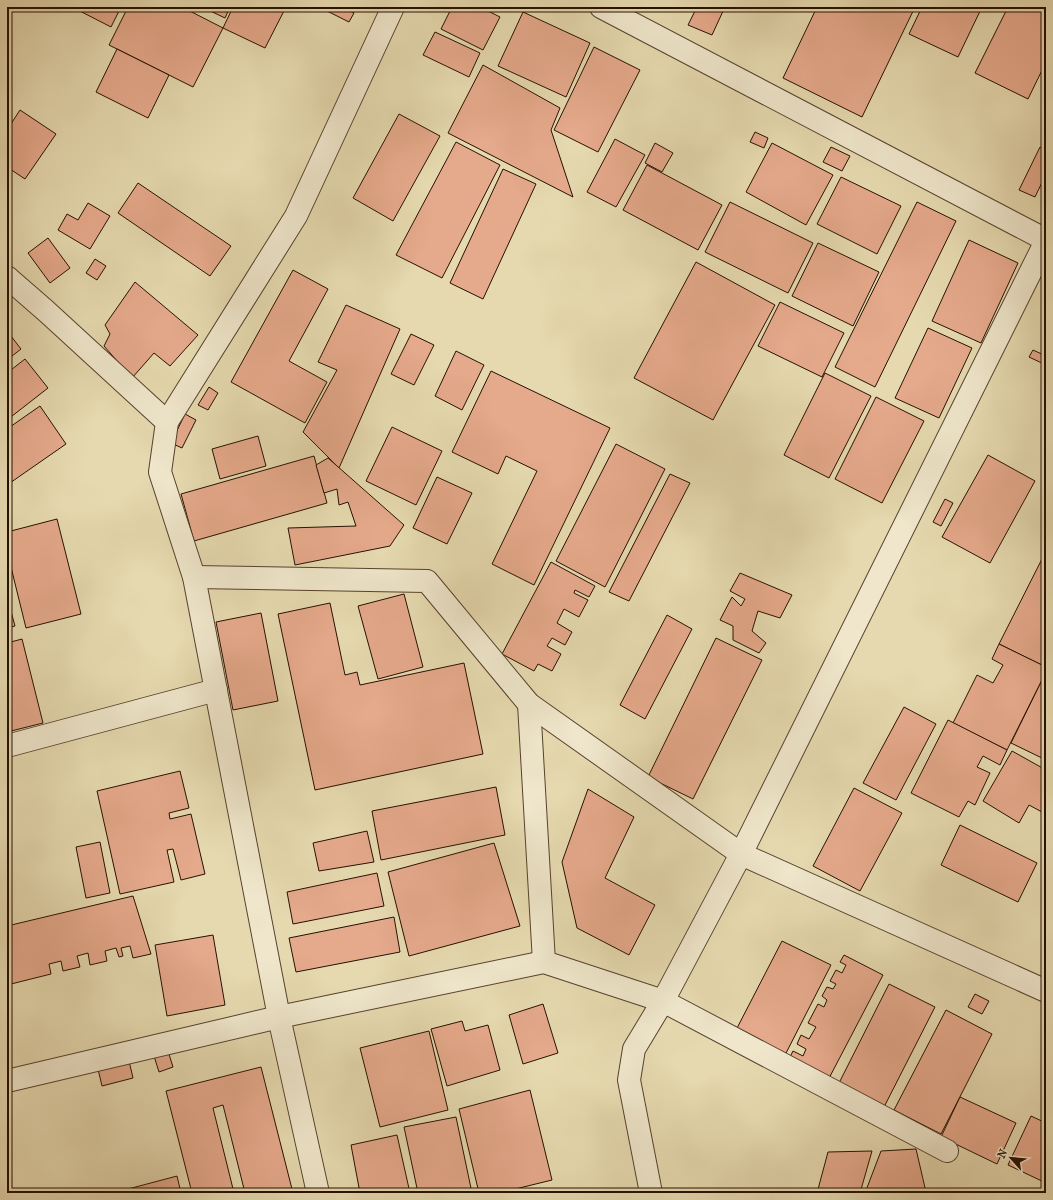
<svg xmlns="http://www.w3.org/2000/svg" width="1053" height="1200" font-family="'IM FELL French Canon',serif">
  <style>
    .building { fill: #e5a98b; stroke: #261002 }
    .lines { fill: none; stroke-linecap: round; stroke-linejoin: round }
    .minor-casing { stroke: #56422d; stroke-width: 24 }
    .minor { stroke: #efe6cb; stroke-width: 22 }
  </style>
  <rect width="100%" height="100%" fill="#e6d9af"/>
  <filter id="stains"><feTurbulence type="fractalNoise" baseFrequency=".005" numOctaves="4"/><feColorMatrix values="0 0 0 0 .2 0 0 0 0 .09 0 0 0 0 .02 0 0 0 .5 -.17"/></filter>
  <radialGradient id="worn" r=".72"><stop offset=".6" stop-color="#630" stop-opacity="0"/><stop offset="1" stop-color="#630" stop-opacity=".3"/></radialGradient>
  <g class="building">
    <path d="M 72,7 L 121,7 L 111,27 Z"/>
    <path d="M 128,7 L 182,7 L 223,28 L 193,87 L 109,45 Z"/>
    <path d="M 202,7 L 230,7 L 225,18 Z"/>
    <path d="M 233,7 L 286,7 L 265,48 L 223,28 Z"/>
    <path d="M 327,7 L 342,7 L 354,13 L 349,22 L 325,10 Z"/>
    <path d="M 452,7 L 480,7 L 500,17 L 483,50 L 441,29 Z"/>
    <path d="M 697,7 L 718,7 L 724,9 L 712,35 L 688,25 Z"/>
    <path d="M 817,7 L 915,7 L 862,117 L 783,78 Z"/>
    <path d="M 922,7 L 982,7 L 958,57 L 909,34 Z"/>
    <path d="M 1008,7 L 1046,7 L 1046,62 L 1028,99 L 975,73 Z"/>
    <path d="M 523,12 L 590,43 L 566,97 L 498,66 Z"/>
    <path d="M 435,32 L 480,53 L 469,77 L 423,55 Z"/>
    <path d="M 594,47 L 640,70 L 598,152 L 554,130 Z"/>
    <path d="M 117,49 L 169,75 L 148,118 L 96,92 Z"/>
    <path d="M 483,65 L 560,108 L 551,130 L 573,197 L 448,133 Z"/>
    <path d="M 20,110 L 56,134 L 25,179 L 7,167 L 7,130 Z"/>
    <path d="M 399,114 L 440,136 L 393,221 L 353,198 Z"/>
    <path d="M 755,132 L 768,138 L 764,148 L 750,142 Z"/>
    <path d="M 615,139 L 645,155 L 616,207 L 587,192 Z"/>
    <path d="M 456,142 L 500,165 L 442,278 L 396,255 Z"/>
    <path d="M 655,143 L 673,153 L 662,172 L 645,163 Z"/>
    <path d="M 772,143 L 833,175 L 806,225 L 746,192 Z"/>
    <path d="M 831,147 L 850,156 L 842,171 L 823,162 Z"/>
    <path d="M 1040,147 L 1046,149 L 1046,174 L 1035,197 L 1019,190 Z"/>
    <path d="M 647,165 L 722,205 L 698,250 L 623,210 Z"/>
    <path d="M 503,169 L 536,184 L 483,299 L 450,283 Z"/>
    <path d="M 841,177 L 901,206 L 877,254 L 817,224 Z"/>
    <path d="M 138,183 L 231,246 L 210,276 L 118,213 Z"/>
    <path d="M 730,202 L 813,243 L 788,293 L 705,252 Z"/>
    <path d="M 917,202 L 956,221 L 875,387 L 835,367 Z"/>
    <path d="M 88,203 L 110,216 L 90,249 L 58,230 L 67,214 L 78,220 Z"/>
    <path d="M 48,238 L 70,268 L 50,283 L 28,253 Z"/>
    <path d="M 969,240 L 1018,263 L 981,343 L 932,321 Z"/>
    <path d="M 818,243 L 879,272 L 853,326 L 792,296 Z"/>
    <path d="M 95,259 L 106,266 L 97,280 L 86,273 Z"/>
    <path d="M 696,262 L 775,305 L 713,420 L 634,378 Z"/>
    <path d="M 293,270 L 328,289 L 289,361 L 327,382 L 305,423 L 231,382 Z"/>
    <path d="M 135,282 L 198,335 L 170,366 L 154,353 L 132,378 L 104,346 L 110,334 L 105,325 Z"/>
    <path d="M 780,302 L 844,333 L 822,377 L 758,346 Z"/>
    <path d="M 346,305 L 400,329 L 339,468 L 303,432 L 337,370 L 318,362 Z"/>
    <path d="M 928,328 L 972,348 L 939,418 L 895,398 Z"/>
    <path d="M 7,331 L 21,349 L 7,360 Z"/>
    <path d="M 411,334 L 434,345 L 414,385 L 391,374 Z"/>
    <path d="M 1033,350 L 1046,356 L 1046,365 L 1029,357 Z"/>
    <path d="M 456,351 L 484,365 L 462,410 L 435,396 Z"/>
    <path d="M 25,359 L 48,388 L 7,420 L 7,373 Z"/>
    <path d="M 491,371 L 610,428 L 534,585 L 492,564 L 537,471 L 506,456 L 498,474 L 452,452 Z"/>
    <path d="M 825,373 L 871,396 L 829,478 L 784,455 Z"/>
    <path d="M 209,387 L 218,393 L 208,410 L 198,405 Z"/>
    <path d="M 876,397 L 924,421 L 882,503 L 835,479 Z"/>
    <path d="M 40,406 L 66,444 L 7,485 L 7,429 Z"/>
    <path d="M 185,414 L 196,420 L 182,448 L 171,443 Z"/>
    <path d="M 392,427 L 442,451 L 416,505 L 366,481 Z"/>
    <path d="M 258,436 L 266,466 L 220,479 L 212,449 Z"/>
    <path d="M 616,444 L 665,469 L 605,587 L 556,561 Z"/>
    <path d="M 988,455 L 1035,481 L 990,563 L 942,537 Z"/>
    <path d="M 314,456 L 327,503 L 194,541 L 181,494 Z"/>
    <path d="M 328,458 L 404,525 L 390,546 L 295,565 L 288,528 L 356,526 L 348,502 L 339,505 L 337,489 L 324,493 L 316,465 Z"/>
    <path d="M 670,474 L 690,483 L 629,601 L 609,592 Z"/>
    <path d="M 437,477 L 472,493 L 447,544 L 413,528 Z"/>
    <path d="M 945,499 L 953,503 L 941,526 L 933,522 Z"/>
    <path d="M 57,519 L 81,614 L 26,628 L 7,551 L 7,532 Z"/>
    <path d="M 1046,551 L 1046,667 L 999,644 Z"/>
    <path d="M 551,562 L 595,586 L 589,597 L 575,590 L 574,593 L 588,600 L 579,617 L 564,609 L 557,623 L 572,632 L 565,645 L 552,638 L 547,646 L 561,654 L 552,671 L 538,664 L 534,671 L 502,654 Z"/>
    <path d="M 740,573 L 792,595 L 780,618 L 758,611 L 752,631 L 766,643 L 759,653 L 733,640 L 733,626 L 720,620 L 732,597 L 741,606 L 745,599 L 730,591 Z"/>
    <path d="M 404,594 L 423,667 L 378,679 L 358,606 Z"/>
    <path d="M 7,597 L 15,626 L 7,628 Z"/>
    <path d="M 330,603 L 345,675 L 357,672 L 360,685 L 464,663 L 483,754 L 315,790 L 278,614 Z"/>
    <path d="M 261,613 L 278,701 L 233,710 L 216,622 Z"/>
    <path d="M 667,615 L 692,629 L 645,719 L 620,705 Z"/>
    <path d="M 716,638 L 762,660 L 693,799 L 648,777 Z"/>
    <path d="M 22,639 L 43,723 L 7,732 L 7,643 Z"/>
    <path d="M 999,644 L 1046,667 L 1046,672 L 1007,750 L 953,723 L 977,675 L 993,683 L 1003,665 L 992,659 Z"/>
    <path d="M 1046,672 L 1046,755 L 1044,759 L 1011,743 Z"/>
    <path d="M 904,707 L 936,724 L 896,800 L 863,783 Z"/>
    <path d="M 948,720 L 1007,750 L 1000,765 L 983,756 L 977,767 L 990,773 L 975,805 L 968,801 L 959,817 L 911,793 Z"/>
    <path d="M 1012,751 L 1046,770 L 1046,806 L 1042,812 L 1029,805 L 1019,823 L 983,801 Z"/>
    <path d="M 180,771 L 189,808 L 169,813 L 170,819 L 191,814 L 205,874 L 181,880 L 173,849 L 167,850 L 174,882 L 120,894 L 97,791 Z"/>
    <path d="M 496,787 L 505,835 L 381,860 L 372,811 Z"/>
    <path d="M 854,788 L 902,813 L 860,891 L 813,866 Z"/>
    <path d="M 588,789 L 634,817 L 605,878 L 655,905 L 629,955 L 577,928 L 562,862 Z"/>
    <path d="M 960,825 L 1037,863 L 1018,902 L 941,865 Z"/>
    <path d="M 367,831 L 374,862 L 319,871 L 313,843 Z"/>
    <path d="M 100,842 L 110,893 L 86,898 L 76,847 Z"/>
    <path d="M 494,843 L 520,926 L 409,956 L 388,872 Z"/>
    <path d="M 377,873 L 384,906 L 293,924 L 287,892 Z"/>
    <path d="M 133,896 L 151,954 L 133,958 L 130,946 L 121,948 L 123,956 L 119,957 L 116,948 L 105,951 L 107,961 L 90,965 L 88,953 L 77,956 L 80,967 L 63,971 L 61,961 L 49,964 L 51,974 L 7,985 L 7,926 Z"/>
    <path d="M 394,917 L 400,952 L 296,972 L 289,938 Z"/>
    <path d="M 213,935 L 225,1005 L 167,1016 L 155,945 Z"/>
    <path d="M 782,941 L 831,965 L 784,1057 L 735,1032 Z"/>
    <path d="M 844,955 L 883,975 L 826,1084 L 787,1063 L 793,1051 L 803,1056 L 806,1049 L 797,1044 L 801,1035 L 809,1039 L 816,1027 L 808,1023 L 818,1004 L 824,1007 L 827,1000 L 822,996 L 827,987 L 833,989 L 836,984 L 830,981 L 836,970 L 842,973 L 846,965 L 840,962 Z"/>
    <path d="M 889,984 L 935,1007 L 883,1109 L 838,1085 Z"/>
    <path d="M 975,994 L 989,1001 L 982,1014 L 968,1007 Z"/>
    <path d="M 543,1004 L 558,1053 L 523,1064 L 509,1015 Z"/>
    <path d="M 946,1010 L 992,1034 L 941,1134 L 894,1110 Z"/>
    <path d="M 462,1021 L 465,1031 L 488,1025 L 500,1070 L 447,1086 L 431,1029 Z"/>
    <path d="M 429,1031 L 448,1110 L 380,1127 L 360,1048 Z"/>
    <path d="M 168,1051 L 173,1067 L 159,1072 L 154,1056 Z"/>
    <path d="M 129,1061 L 133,1078 L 102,1086 L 98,1069 Z"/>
    <path d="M 261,1067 L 293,1193 L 245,1193 L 223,1105 L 213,1108 L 234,1193 L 192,1193 L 166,1091 Z"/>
    <path d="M 530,1090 L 552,1180 L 499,1193 L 479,1193 L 459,1109 Z"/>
    <path d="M 960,1097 L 1016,1123 L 997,1164 L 941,1137 Z"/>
    <path d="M 1031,1116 L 1046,1123 L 1046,1183 L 1008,1165 Z"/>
    <path d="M 456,1117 L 472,1193 L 418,1193 L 404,1127 Z"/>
    <path d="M 397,1135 L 410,1193 L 360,1193 L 351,1145 Z"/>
    <path d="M 916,1149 L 926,1192 L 920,1193 L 865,1193 L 881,1151 Z"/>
    <path d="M 872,1151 L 860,1193 L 817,1193 L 828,1152 Z"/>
    <path d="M 177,1176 L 181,1193 L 113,1193 Z"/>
  </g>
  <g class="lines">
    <g class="minor-casing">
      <g id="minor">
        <path d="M 601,7 L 1046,240"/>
        <path d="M 7,277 L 46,311 L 167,422"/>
        <path d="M 194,577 L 427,581 L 529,704 L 741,854 L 1046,991"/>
        <path d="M 529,704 L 544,962"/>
        <path d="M 7,746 L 216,690"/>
        <path d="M 7,1081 L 279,1017 L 544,962 L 663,1001 L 947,1151"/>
        <path d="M 318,1193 L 279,1017 L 194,577 L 160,472 L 167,422 L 296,216 L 393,7"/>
        <path d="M 651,1193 L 629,1080 L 634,1049 L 663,1001 L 741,854 L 1046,241"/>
      </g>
    </g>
    <use href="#minor" class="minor"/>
  </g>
  <rect width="1053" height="1200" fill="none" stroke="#e6d9af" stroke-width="24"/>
  <rect x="8" y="8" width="1037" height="1184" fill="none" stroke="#261002" stroke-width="2"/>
  <rect x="12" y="12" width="1029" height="1176" fill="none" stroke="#261002"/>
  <g transform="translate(1011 1158) rotate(297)" stroke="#efe6cb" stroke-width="3" paint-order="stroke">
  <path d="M0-3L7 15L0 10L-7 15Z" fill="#261002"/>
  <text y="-6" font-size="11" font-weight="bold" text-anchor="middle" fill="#261002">N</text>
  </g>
  <rect width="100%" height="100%" filter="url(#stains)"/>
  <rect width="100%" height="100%" fill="url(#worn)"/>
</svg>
